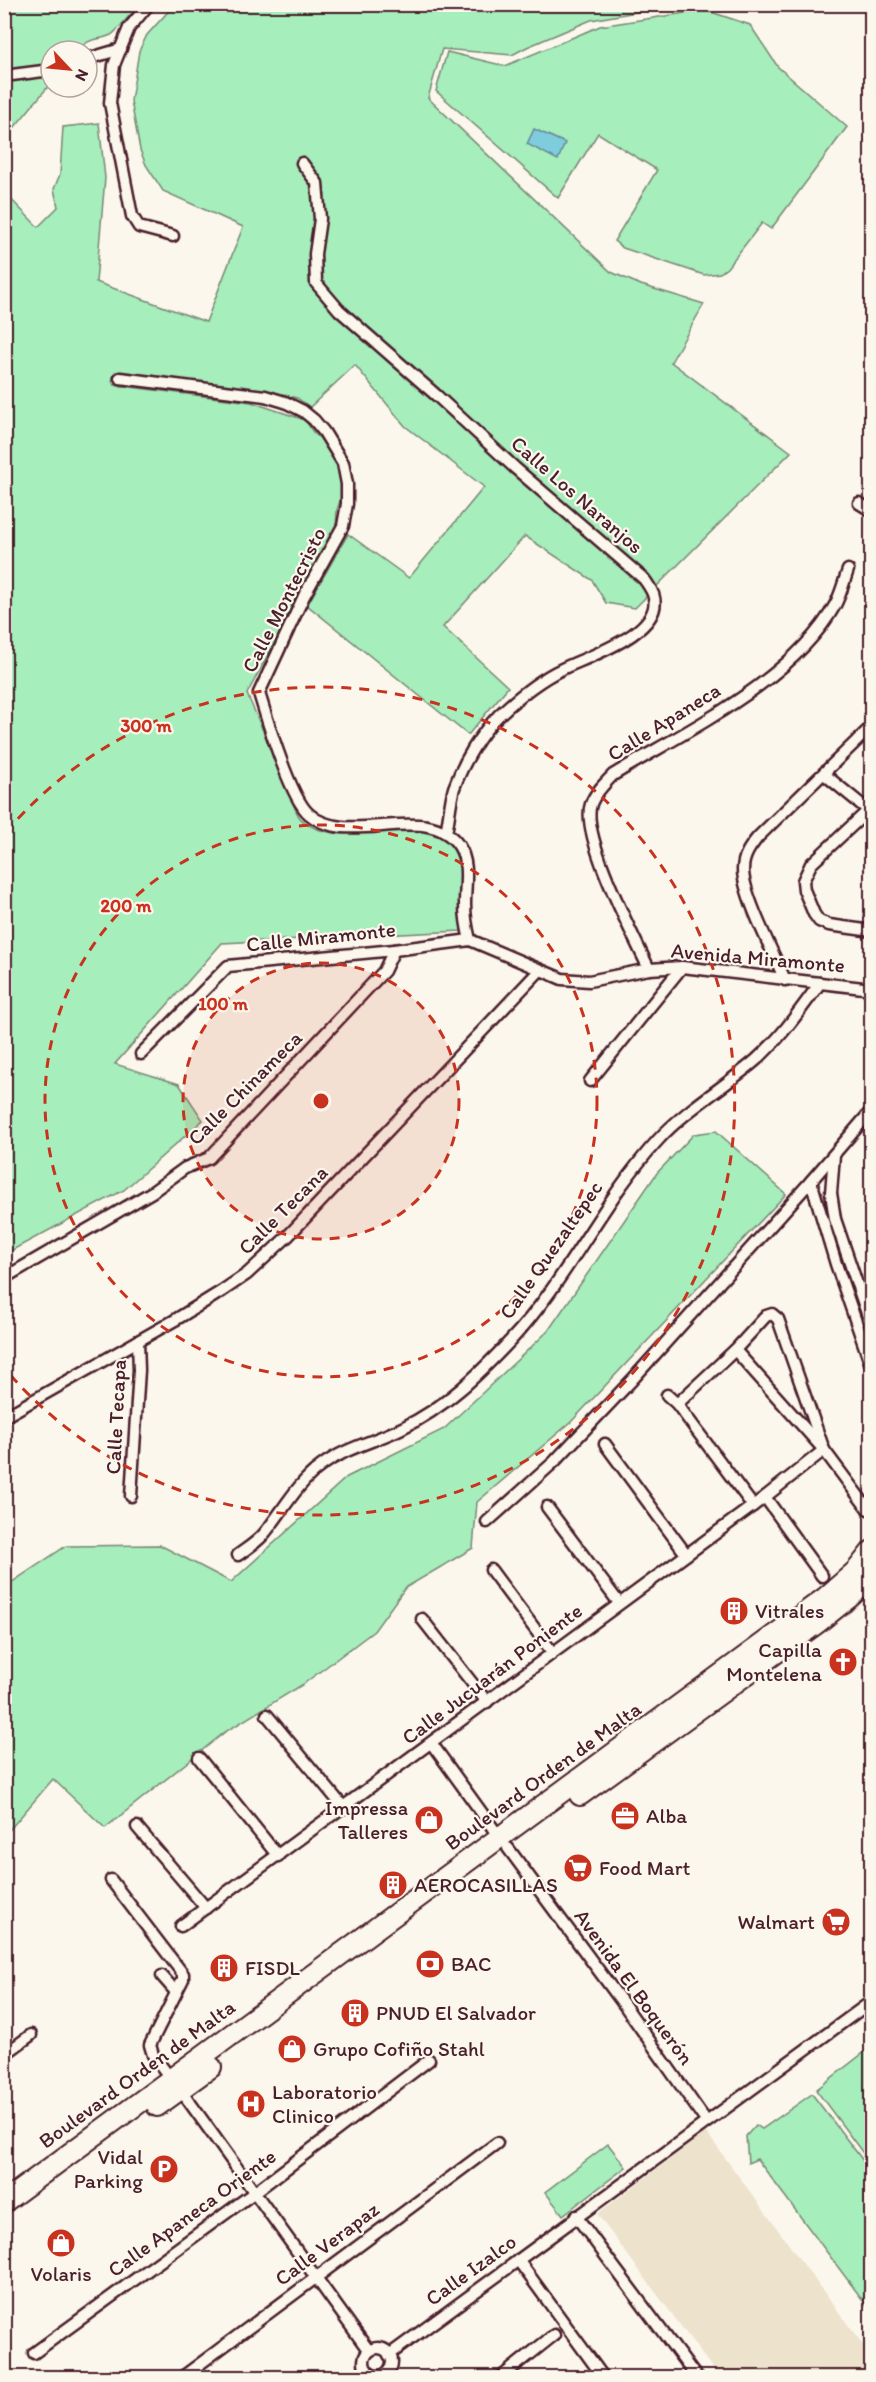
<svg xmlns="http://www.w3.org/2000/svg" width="876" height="2382" font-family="Itim,sans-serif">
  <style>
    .built { fill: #ede2cc }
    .green { fill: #a6eebb; stroke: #788673; stroke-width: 1.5 }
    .water { fill: #7ecddc; stroke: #698795; stroke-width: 1.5 }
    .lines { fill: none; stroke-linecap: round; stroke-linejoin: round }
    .street-casing { stroke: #4a1f2b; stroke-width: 15 }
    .highway-casing { stroke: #4a1f2b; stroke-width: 24 }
    .street { stroke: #fbf7ec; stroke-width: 10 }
    .highway { stroke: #fbf7ec; stroke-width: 20 }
    .ring { fill: none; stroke: #c8321e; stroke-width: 3; stroke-dasharray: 10 8 }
    .labels { text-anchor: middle; stroke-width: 4.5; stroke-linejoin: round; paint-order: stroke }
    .street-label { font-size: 21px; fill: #4a1f2b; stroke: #fbf7ec }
    .poi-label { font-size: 21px; fill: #4a1f2b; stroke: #fbf7ec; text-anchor: start }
    .centre { fill: #c8321e; stroke: #fbf7ec; stroke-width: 3 }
    .ring-label { font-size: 18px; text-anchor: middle; font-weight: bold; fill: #c8321e; stroke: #fbf7ec; stroke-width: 4.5; stroke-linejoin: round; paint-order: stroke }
  </style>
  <rect width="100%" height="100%" fill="#fbf7ec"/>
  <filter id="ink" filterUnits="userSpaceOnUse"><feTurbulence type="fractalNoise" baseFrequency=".0167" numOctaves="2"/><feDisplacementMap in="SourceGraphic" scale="12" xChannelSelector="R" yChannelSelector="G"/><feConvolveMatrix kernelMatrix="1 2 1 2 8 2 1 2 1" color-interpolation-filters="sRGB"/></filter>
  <g filter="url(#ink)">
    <path class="built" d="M 706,2132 L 871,2356 L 871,2377 L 719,2377 L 597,2214 Z"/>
    <g class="green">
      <path d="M 5,5 L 142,5 C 129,12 119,31 111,35 C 96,42 90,36 78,51 L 51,51 L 51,83 L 5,139 Z"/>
      <path d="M 174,5 L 676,5 L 591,20 L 527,47 L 512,55 L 442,49 L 428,98 L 611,272 L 641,285 L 704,304 L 671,362 L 791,452 L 635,608 L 606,603 L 592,580 L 525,536 L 443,627 L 508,687 L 468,735 L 307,605 L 348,534 L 409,578 L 484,487 L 405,426 L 355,365 L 310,407 L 297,398 L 265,391 L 115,372 L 112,381 L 114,385 L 251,402 L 305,420 L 313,432 L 326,444 L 339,466 L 343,492 L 337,510 L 336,527 L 247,694 C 261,726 275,758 288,790 C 292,799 295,813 301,819 C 339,856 432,806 456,850 C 465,867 461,911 461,931 L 222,943 L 115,1064 L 179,1084 L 203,1120 L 124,1190 L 5,1254 L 4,192 L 38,227 L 58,207 L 54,189 L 60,174 L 63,127 L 99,123 L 105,178 L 96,282 L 206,322 L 243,227 L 163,191 L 146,165 L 140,150 L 131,101 L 139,51 L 147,35 Z"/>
      <path d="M 705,10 L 750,25 L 778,67 L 847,127 L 771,229 L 762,223 L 727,268 L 720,273 L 704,275 L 623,248 L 614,241 L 657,170 L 598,133 L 558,198 L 436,91 L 447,52 L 505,66 L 600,26 Z"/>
      <path d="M 716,1131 L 786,1194 L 571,1422 L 477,1502 L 473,1548 L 405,1588 L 374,1631 L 302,1685 L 225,1732 L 105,1828 L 53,1779 L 5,1835 L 5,1587 L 66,1546 L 160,1545 L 231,1582 L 347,1477 L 444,1429 L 548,1331 L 657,1173 L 694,1134 Z"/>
      <path d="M 871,2047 L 871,2164 L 816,2090 Z"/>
      <path d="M 812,2094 L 871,2171 L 871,2311 L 757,2159 L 748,2163 L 746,2136 L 756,2125 L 762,2129 Z"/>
      <path d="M 608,2144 L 626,2167 L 563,2215 L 545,2192 Z"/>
    </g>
    <path class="water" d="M 534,129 L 565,143 L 558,160 L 527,144 Z"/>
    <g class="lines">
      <g class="street-casing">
        <g id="street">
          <path d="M 149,4 L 129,28 L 114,65 L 110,103 L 132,216 L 139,227 L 173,236"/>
          <path d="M 87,59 L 121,49"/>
          <path d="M 4,76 L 51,70"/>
          <path d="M 302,163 L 317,183 L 320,219 L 315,254 L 316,283 L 339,310 L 436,395 L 515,468 L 644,579 C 647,583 651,589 653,594 C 667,632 586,657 562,669 C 539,680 517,698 499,715 C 480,734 463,763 454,788 C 450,802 449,819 446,833"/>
          <path d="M 120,378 L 265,396 L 285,402 L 303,411 L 314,420 L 324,432 L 343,463 L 347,484 L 347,504 L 343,526 L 304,596 L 259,693 C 267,719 290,798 309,814 C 348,849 428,799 459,846 C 470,864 465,884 465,904 C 465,916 467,928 470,940"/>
          <path d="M 859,503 L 872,511"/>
          <path d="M 824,774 L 868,810"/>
          <path d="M 872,807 L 811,864 L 803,881 L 804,890 L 814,914 L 819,921 L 829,925 L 872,931"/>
          <path d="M 649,969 C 634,937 580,835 591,804 C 595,793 605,783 613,775 C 685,731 793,681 835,605 C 841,594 844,581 848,570"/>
          <path d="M 785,980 C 774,954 743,895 743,870 C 743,856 750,847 758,837 L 872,726"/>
          <path d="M 141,1054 L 228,966 L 394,950 L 470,940 L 562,979 L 589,981 L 649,969 L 682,967 L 872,989"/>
          <path d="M 590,1081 L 682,967"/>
          <path d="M 834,1155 L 831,1193 L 835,1219 L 872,1328"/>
          <path d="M 811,1181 L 836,1264 L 872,1368"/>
          <path d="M 4,1278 L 152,1192 L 185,1168 L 209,1158 L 384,971 L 394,950"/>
          <path d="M 735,1350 L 824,1450 L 868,1509"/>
          <path d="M 667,1395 L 677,1404 L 753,1506"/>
          <path d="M 677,1404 L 735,1350 L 766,1316 L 772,1314 L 778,1319 L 824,1450"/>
          <path d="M 4,1417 L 175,1320 L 222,1291 L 247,1274 L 288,1236 L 540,970"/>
          <path d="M 605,1444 L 686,1554"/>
          <path d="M 131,1496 L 139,1370 L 138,1341"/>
          <path d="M 765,1497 L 822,1576"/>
          <path d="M 547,1507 L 619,1603"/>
          <path d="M 487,1522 L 554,1462 L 632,1380 L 811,1181 L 872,1110"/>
          <path d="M 238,1555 C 246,1549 256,1543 263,1535 C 282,1513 296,1484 321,1466 C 347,1447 374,1442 402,1428 C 445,1408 479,1374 511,1340 C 568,1279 602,1201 658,1140 C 685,1110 726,1086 756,1060 C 781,1038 801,1009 820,983"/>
          <path d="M 491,1570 L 552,1652"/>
          <path d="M 422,1619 L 487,1702"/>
          <path d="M 267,1715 L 344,1808"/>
          <path d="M 432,1744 L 500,1838"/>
          <path d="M 199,1758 L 278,1856"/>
          <path d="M 137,1827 L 206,1908"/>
          <path d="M 508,1848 L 625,2006 L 706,2121"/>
          <path d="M 111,1880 L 183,1974 L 183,1979 L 150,2045 L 153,2055 L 171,2079"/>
          <path d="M 181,1926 L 765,1497 L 824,1450"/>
          <path d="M 162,1976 L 176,1992"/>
          <path d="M 4,2055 L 31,2035"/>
          <path d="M 180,2089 L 369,2351"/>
          <path d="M 576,2216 L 697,2378"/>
          <path d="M 518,2260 L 604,2378"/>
          <circle cx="378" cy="2362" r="14"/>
          <path d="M 34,2353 L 255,2192 L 429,2060"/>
          <path d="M 389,2355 L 872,2001"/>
          <path d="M 181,2378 L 497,2143"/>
          <path d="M 356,2378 L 366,2370"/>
          <path d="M 500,2378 L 554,2335"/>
        </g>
      </g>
      <g class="highway-casing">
        <g id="highway">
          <path d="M 580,1795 L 817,1623 L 851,1596 L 872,1576"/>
          <path d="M 157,2106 L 211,2067"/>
          <path d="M 4,2202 L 825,1598 L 857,1570 L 872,1551"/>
        </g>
      </g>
      <use href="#street" class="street"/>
      <use href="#highway" class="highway"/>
    </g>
  </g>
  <circle cx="321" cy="1101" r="138" fill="#c8321e" fill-opacity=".12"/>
  <g class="ring">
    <circle cx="321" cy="1101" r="138"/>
    <circle cx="321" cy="1101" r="276"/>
    <path d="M6 832A414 414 0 1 1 6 1370"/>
  </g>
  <defs>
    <g id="building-disc" transform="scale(1.5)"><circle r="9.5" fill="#c8321e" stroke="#fbf7ec"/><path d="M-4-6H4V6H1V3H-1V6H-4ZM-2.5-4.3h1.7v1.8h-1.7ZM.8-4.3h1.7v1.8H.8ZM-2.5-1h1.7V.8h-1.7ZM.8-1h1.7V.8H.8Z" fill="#fff"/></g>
    <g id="church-disc" transform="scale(1.5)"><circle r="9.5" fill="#c8321e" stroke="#fbf7ec"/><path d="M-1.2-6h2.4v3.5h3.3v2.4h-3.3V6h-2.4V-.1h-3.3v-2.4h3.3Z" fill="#fff"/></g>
    <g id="office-disc" transform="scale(1.5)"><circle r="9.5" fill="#c8321e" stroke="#fbf7ec"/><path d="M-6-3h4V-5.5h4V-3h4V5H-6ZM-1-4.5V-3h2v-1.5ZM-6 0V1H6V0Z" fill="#fff"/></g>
    <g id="shop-disc" transform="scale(1.5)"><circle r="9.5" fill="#c8321e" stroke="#fbf7ec"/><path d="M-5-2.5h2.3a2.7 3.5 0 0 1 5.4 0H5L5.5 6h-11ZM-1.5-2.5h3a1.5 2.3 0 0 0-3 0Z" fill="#fff"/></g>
    <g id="supermarket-disc" transform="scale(1.5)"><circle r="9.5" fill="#c8321e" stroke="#fbf7ec"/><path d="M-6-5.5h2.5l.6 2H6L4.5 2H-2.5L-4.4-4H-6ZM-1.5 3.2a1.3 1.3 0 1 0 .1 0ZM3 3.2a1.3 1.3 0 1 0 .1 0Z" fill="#fff"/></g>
    <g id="bank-disc" transform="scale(1.5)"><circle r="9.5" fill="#c8321e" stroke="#fbf7ec"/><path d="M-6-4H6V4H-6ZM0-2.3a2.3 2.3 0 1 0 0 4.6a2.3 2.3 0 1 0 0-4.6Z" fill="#fff"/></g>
    <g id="hospital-disc" transform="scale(1.5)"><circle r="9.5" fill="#c8321e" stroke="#fbf7ec"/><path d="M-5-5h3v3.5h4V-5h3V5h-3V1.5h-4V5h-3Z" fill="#fff"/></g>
    <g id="parking-disc" transform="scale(1.5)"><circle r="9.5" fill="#c8321e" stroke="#fbf7ec"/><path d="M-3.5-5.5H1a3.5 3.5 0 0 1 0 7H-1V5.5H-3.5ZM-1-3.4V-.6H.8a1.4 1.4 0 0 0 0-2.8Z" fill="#fff"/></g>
  </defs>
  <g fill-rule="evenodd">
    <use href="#building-disc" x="734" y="1611"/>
    <use href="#church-disc" x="843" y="1662"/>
    <use href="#office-disc" x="625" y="1816"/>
    <use href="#shop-disc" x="429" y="1820"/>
    <use href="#supermarket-disc" x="578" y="1868"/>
    <use href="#building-disc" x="393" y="1885"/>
    <use href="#supermarket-disc" x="836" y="1922"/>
    <use href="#bank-disc" x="430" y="1964"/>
    <use href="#building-disc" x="224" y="1968"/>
    <use href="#building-disc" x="355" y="2013"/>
    <use href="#shop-disc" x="292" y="2049"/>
    <use href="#hospital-disc" x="251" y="2104"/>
    <use href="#parking-disc" x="164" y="2169"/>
    <use href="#shop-disc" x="61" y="2243"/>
  </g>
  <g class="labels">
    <g class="street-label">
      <text transform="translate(577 495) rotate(41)" y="7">Calle Los Naranjos</text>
      <text transform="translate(284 600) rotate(-63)" y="7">Calle Montecristo</text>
      <text transform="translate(664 722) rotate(-32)" y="7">Calle Apaneca</text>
      <text transform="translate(321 937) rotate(-6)" y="7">Calle Miramonte</text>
      <text transform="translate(758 958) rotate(5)" y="7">Avenida Miramonte</text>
      <text transform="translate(245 1088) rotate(-45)" y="7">Calle Chinameca</text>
      <text transform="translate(283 1210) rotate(-45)" y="7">Calle Tecana</text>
      <text transform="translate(551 1250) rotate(-55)" y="7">Calle Quezaltepec</text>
      <text transform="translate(116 1417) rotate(-87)" y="7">Calle Tecapa</text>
      <text transform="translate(492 1674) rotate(-37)" y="7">Calle Jucuarán Poniente</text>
      <text transform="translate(543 1776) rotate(-36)" y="7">Boulevard Orden de Malta</text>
      <text transform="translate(634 1987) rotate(54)" y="7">Avenida El Boquerón</text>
      <text transform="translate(137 2074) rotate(-36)" y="7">Boulevard Orden de Malta</text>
      <text transform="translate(192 2213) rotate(-36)" y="7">Calle Apaneca Oriente</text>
      <text transform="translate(327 2244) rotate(-37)" y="7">Calle Verapaz</text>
      <text transform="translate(471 2270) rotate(-36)" y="7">Calle Izalco</text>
    </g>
    <g class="poi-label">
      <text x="755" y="1618">Vitrales</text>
      <text x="822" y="1657" text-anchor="end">Capilla<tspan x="822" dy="24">Montelena</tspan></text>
      <text x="408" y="1815" text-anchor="end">Impressa<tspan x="408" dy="24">Talleres</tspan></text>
      <text x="646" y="1823">Alba</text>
      <text x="599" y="1875">Food Mart</text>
      <text x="414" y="1892">AEROCASILLAS</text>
      <text x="815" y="1929" text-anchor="end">Walmart</text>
      <text x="451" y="1971">BAC</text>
      <text x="245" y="1975">FISDL</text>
      <text x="376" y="2020">PNUD El Salvador</text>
      <text x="313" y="2056">Grupo Cofiño Stahl</text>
      <text x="272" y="2099">Laboratorio<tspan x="272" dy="24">Clinico</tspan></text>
      <text x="143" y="2164" text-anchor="end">Vidal<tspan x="143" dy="24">Parking</tspan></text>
      <text x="61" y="2281" text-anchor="middle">Volaris</text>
    </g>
  </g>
  <circle cx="321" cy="1101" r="9" class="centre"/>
  <g class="ring-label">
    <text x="146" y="732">300 m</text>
    <text x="126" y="912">200 m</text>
    <text x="223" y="1010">100 m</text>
  </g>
  <rect width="876" height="2382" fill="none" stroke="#fbf7ec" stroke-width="24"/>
  <rect x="12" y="12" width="852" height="2358" fill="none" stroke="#4a1f2b" stroke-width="2" filter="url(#ink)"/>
  <g transform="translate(69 69) rotate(116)"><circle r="28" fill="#fbf7ec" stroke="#b4a19f" stroke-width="1.5"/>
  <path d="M0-4.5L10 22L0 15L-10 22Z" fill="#c8321e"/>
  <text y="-9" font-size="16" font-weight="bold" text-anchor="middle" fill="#4a1f2b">N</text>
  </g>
</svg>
